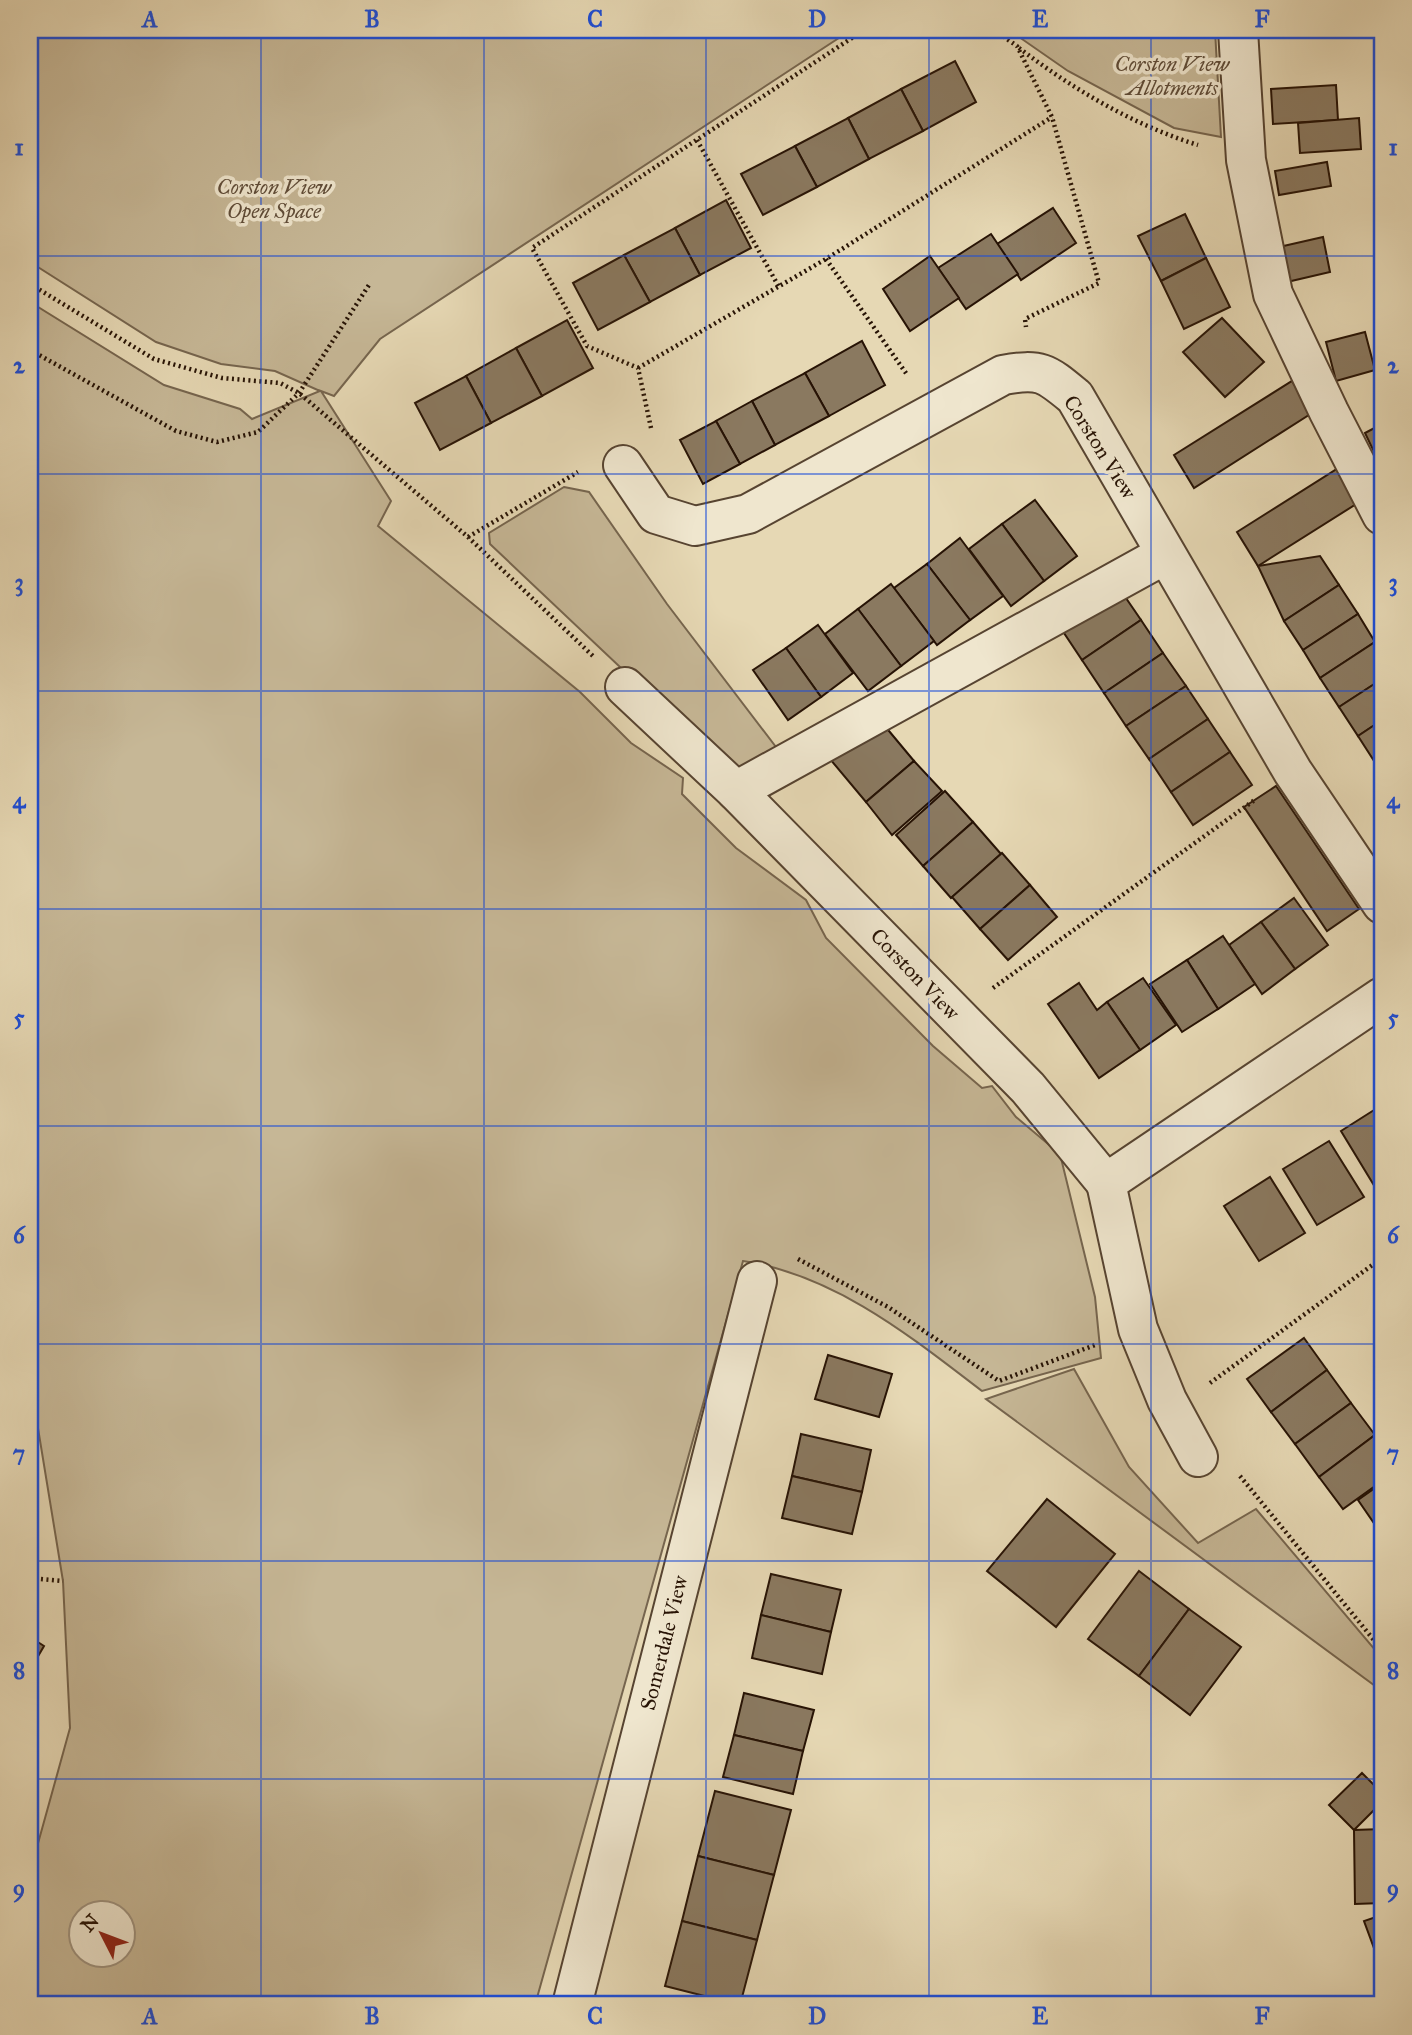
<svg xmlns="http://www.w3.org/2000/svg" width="1412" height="2035" font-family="'IM FELL Great Primer',serif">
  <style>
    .green { fill: #c6b796; stroke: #76654e; stroke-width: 2; fill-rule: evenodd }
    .building { fill: #8a7960; stroke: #271305; stroke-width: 2 }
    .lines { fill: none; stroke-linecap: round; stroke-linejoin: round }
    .minor-casing { stroke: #574431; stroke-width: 42 }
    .path { stroke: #271305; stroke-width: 4.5; stroke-dasharray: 2 3.5; stroke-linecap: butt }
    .minor { stroke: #efe6ce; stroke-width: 38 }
    .grid { fill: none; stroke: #1d4ed8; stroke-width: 2; stroke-opacity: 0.55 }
    .labels { text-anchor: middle; stroke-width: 7; stroke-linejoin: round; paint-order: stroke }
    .park-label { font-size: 21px; font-style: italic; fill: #5f4c38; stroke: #efe6ce }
    .street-label { font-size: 21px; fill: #271305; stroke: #efe6ce }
    .neatline { fill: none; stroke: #1d4ed8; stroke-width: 2.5 }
    .grid-label { font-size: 23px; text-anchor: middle; font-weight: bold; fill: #1d4ed8 }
  </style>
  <rect width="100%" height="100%" fill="#e6d8b4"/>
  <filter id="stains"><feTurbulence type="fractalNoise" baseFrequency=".00286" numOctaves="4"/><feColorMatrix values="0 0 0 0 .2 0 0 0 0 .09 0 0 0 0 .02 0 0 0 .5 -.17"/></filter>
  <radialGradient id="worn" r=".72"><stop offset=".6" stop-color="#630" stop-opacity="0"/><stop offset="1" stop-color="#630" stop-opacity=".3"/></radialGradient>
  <g class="green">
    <path d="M 30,30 L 851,30 L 380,339 L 334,396 L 321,391 L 391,501 L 378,526 L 580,692 L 631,743 L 683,778 L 682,794 L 736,848 L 806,900 L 826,938 L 933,1046 L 982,1088 L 992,1086 L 1016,1117 L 1060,1154 L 1095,1297 L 1101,1358 L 982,1391 C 910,1336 835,1275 743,1261 L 535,2005 L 30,2005 L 30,1852 L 37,1847 L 70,1728 L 63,1581 L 36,1416 L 30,1397 L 30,302 L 164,385 L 240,409 L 252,419 L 320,391 L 275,371 L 221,364 L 156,342 L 30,262 ZM 80,1912 L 122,1912 L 122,1954 L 80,1954 Z"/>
    <path d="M 1009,30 L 1215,30 L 1221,137 L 1174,128 L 1068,71 Z"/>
    <path d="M 564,487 L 589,492 L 667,604 L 779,751 L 744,774 L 730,771 L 490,544 L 489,533 Z"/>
    <path d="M 1074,1369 L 1129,1467 L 1198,1543 L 1256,1509 L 1382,1658 L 1382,1691 L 986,1399 Z"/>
  </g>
  <g class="building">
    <path d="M 955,61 L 976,102 L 923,131 L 901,89 Z"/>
    <path d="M 1336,85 L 1338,120 L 1273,124 L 1271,89 Z"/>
    <path d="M 901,89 L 923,131 L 869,159 L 848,118 Z"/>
    <path d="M 848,118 L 869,159 L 817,187 L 795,146 Z"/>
    <path d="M 1359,118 L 1361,149 L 1300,153 L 1298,123 Z"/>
    <path d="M 795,146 L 817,187 L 763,215 L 741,174 Z"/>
    <path d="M 1327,162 L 1331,186 L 1279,195 L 1275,171 Z"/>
    <path d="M 726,200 L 751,248 L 700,275 L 675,228 Z"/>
    <path d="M 1053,208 L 1076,243 L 1021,280 L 997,244 Z"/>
    <path d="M 1185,214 L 1206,258 L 1161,281 L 1138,236 Z"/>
    <path d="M 675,228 L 700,275 L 650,302 L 624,255 Z"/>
    <path d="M 991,234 L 1018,274 L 966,309 L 938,268 Z"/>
    <path d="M 1323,237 L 1330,272 L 1287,282 L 1279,247 Z"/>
    <path d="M 624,255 L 650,302 L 598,330 L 573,283 Z"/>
    <path d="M 930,256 L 959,298 L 910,331 L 883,289 Z"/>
    <path d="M 1206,258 L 1230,307 L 1184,329 L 1161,281 Z"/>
    <path d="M 1222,318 L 1264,362 L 1225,397 L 1183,352 Z"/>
    <path d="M 567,320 L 593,368 L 542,396 L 516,348 Z"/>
    <path d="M 1365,332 L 1375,370 L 1336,381 L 1326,342 Z"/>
    <path d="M 862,341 L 885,385 L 829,416 L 805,373 Z"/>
    <path d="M 516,348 L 542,396 L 491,423 L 466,376 Z"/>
    <path d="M 805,373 L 829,416 L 775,445 L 752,401 Z"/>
    <path d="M 466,376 L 491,423 L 440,450 L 415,403 Z"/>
    <path d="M 1292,381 L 1312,413 L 1194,488 L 1174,455 Z"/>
    <path d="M 752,401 L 775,445 L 740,464 L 716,421 Z"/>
    <path d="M 716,421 L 740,464 L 703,484 L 680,440 Z"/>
    <path d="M 1382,424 L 1382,455 L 1377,458 L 1365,433 Z"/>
    <path d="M 1340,467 L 1361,501 L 1258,566 L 1237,532 Z"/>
    <path d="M 1035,500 L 1077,556 L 1044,581 L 1002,524 Z"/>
    <path d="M 1002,524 L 1044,581 L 1011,606 L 969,549 Z"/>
    <path d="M 960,538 L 1003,596 L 970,620 L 927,564 Z"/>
    <path d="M 1320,556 L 1339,585 L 1284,621 L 1258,566 Z"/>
    <path d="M 927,564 L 970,620 L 937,645 L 894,588 Z"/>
    <path d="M 891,584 L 934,641 L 901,666 L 858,609 Z"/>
    <path d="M 1117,585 L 1141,620 L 1082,660 L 1058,624 Z"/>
    <path d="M 1339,585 L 1358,614 L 1303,650 L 1284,621 Z"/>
    <path d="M 858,609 L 901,666 L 868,691 L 825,634 Z"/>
    <path d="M 1358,614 L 1375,642 L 1320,678 L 1303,650 Z"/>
    <path d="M 1141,620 L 1163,653 L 1104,693 L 1082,660 Z"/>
    <path d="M 818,625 L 853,673 L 821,697 L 786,648 Z"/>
    <path d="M 1375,642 L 1382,653 L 1382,679 L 1339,707 L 1320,678 Z"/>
    <path d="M 786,648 L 821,697 L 788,720 L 753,670 Z"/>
    <path d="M 1163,653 L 1186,686 L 1126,726 L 1104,693 Z"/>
    <path d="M 1382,679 L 1382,720 L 1358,736 L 1339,707 Z"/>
    <path d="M 1186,686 L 1208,719 L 1149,759 L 1126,726 Z"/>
    <path d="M 879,719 L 914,761 L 866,802 L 830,759 Z"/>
    <path d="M 1208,719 L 1230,752 L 1171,792 L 1149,759 Z"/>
    <path d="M 1382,720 L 1382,760 L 1376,764 L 1358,736 Z"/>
    <path d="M 1230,752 L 1252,785 L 1193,825 L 1171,792 Z"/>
    <path d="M 914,761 L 942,791 L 892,835 L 866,802 Z"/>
    <path d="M 1276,786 L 1359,909 L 1327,931 L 1244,807 Z"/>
    <path d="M 945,791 L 973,822 L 923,866 L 896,835 Z"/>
    <path d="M 973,822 L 1001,854 L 951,898 L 923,866 Z"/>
    <path d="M 1002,853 L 1030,885 L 980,929 L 952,897 Z"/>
    <path d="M 1030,885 L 1057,917 L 1008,960 L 980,929 Z"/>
    <path d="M 1294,898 L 1328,945 L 1295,969 L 1261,922 Z"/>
    <path d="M 1261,922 L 1295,969 L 1262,994 L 1229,945 Z"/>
    <path d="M 1223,936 L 1255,984 L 1218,1009 L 1187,960 Z"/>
    <path d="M 1187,960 L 1218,1009 L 1182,1032 L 1150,984 Z"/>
    <path d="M 1143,978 L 1176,1025 L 1140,1050 L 1107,1002 Z"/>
    <path d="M 1079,983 L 1097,1010 L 1107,1002 L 1140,1050 L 1099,1078 L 1048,1004 Z"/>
    <path d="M 1382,1105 L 1382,1182 L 1375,1187 L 1341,1131 Z"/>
    <path d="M 1329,1141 L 1364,1197 L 1317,1225 L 1283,1169 Z"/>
    <path d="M 1270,1177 L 1305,1233 L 1259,1261 L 1224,1206 Z"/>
    <path d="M 1304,1338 L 1327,1370 L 1271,1412 L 1247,1379 Z"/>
    <path d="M 828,1355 L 892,1374 L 879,1417 L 815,1399 Z"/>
    <path d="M 1327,1370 L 1351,1403 L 1295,1444 L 1271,1412 Z"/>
    <path d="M 1351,1403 L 1375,1435 L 1319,1477 L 1295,1444 Z"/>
    <path d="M 801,1434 L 871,1450 L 862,1492 L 792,1476 Z"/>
    <path d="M 1375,1435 L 1382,1445 L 1382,1481 L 1343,1509 L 1319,1477 Z"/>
    <path d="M 792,1476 L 862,1492 L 852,1534 L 782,1518 Z"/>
    <path d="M 1382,1483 L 1382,1530 L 1380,1532 L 1358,1500 Z"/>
    <path d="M 1047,1499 L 1115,1554 L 1056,1627 L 987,1571 Z"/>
    <path d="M 1139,1571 L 1189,1609 L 1139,1676 L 1088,1639 Z"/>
    <path d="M 771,1574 L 841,1590 L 831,1632 L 761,1615 Z"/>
    <path d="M 1189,1609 L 1241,1647 L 1190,1715 L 1139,1676 Z"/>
    <path d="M 761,1615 L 831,1632 L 822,1674 L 752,1658 Z"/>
    <path d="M 30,1637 L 44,1646 L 30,1670 Z"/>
    <path d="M 744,1693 L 814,1710 L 803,1751 L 734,1735 Z"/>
    <path d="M 734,1735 L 803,1751 L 793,1794 L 723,1777 Z"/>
    <path d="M 1362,1773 L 1382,1793 L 1382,1802 L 1354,1830 L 1329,1805 Z"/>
    <path d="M 715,1791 L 791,1810 L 774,1875 L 698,1856 Z"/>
    <path d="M 1382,1829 L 1382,1903 L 1355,1904 L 1354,1830 Z"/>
    <path d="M 698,1856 L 774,1875 L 757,1940 L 682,1921 Z"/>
    <path d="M 1382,1915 L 1382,1970 L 1364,1921 Z"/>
    <path d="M 682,1921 L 757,1940 L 740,2005 L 665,1986 Z"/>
  </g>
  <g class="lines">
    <g class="minor-casing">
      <g id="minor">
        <path d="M 1238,30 L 1246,160 L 1273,294 L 1329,412 L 1382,515"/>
        <path d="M 623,465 L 656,514 L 695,526 L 748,514 L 1003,375 C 1041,368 1046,373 1075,397 L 1293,772 L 1382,904"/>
        <path d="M 625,687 L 736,791 L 1028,1088 L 1106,1183"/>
        <path d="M 736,791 L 1164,555"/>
        <path d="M 1198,1457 L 1167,1400 L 1138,1329 L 1106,1183 L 1382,997"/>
        <path d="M 572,2005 L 757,1281"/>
      </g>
    </g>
    <g class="path">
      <path d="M 994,30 L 1017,46 L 1052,117 L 1099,283 L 1025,319 L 1026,327"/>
      <path d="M 1019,48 C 1073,89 1133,125 1198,145"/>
      <path d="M 697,140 L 779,287"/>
      <path d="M 826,259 L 908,376"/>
      <path d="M 30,284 L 154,359 L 222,378 L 280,383 L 299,393 L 468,537 L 594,657"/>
      <path d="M 30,350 L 176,431 L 217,442 L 258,432 L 299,393 L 369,285"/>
      <path d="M 638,368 L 826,259 L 1052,117"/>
      <path d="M 651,428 L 638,368 L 587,346 L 532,248 L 864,30"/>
      <path d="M 468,537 L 578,472"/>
      <path d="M 993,988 L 1256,799"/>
      <path d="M 798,1259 L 888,1307 L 999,1381 L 1095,1345"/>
      <path d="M 1376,1263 L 1382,1273"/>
      <path d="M 1210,1383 L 1382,1258"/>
      <path d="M 1240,1476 L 1382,1650"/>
      <path d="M 30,1578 L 63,1581"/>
    </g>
    <use href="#minor" class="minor"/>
  </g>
  <path class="grid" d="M 261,30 L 261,2005M 484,30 L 484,2005M 706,30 L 706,2005M 929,30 L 929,2005M 1151,30 L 1151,2005M 30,256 L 1382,256M 30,474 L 1382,474M 30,691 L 1382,691M 30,909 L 1382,909M 30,1126 L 1382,1126M 30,1344 L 1382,1344M 30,1561 L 1382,1561M 30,1779 L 1382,1779"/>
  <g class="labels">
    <g class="park-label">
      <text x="1172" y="71">Corston View<tspan x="1172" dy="24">Allotments</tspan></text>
      <text x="274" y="194">Corston View<tspan x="274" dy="24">Open Space</tspan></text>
    </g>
    <g class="street-label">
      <text transform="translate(1100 447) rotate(58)" y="7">Corston View</text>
      <text transform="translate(915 974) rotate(46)" y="7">Corston View</text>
      <text transform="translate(664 1643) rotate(-76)" y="7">Somerdale View</text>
    </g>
  </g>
  <rect width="1412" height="2035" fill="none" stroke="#e6d8b4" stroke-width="77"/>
  <g transform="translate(102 1934) rotate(312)"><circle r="33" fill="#efe6ce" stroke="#9f927e" stroke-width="2"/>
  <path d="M0-5L12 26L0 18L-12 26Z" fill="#8f2418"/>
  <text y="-10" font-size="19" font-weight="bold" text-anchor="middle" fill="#271305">N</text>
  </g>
  <rect x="38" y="38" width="1336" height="1958" class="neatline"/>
  <g class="grid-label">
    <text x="150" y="27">A</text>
    <text x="372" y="27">B</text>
    <text x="595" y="27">C</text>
    <text x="817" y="27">D</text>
    <text x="1040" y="27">E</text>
    <text x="1262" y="27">F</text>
    <text x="19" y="155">1</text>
    <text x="1393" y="155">1</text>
    <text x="19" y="373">2</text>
    <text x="1393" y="373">2</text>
    <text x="19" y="590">3</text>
    <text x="1393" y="590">3</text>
    <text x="19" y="808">4</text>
    <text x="1393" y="808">4</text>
    <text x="19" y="1025">5</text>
    <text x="1393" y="1025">5</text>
    <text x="19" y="1243">6</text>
    <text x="1393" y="1243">6</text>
    <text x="19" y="1461">7</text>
    <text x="1393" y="1461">7</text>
    <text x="19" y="1678">8</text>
    <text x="1393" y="1678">8</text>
    <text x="19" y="1896">9</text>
    <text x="1393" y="1896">9</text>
    <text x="150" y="2024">A</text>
    <text x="372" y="2024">B</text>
    <text x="595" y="2024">C</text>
    <text x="817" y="2024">D</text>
    <text x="1040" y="2024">E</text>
    <text x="1262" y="2024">F</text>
  </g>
  <rect width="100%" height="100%" filter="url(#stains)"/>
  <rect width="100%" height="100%" fill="url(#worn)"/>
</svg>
